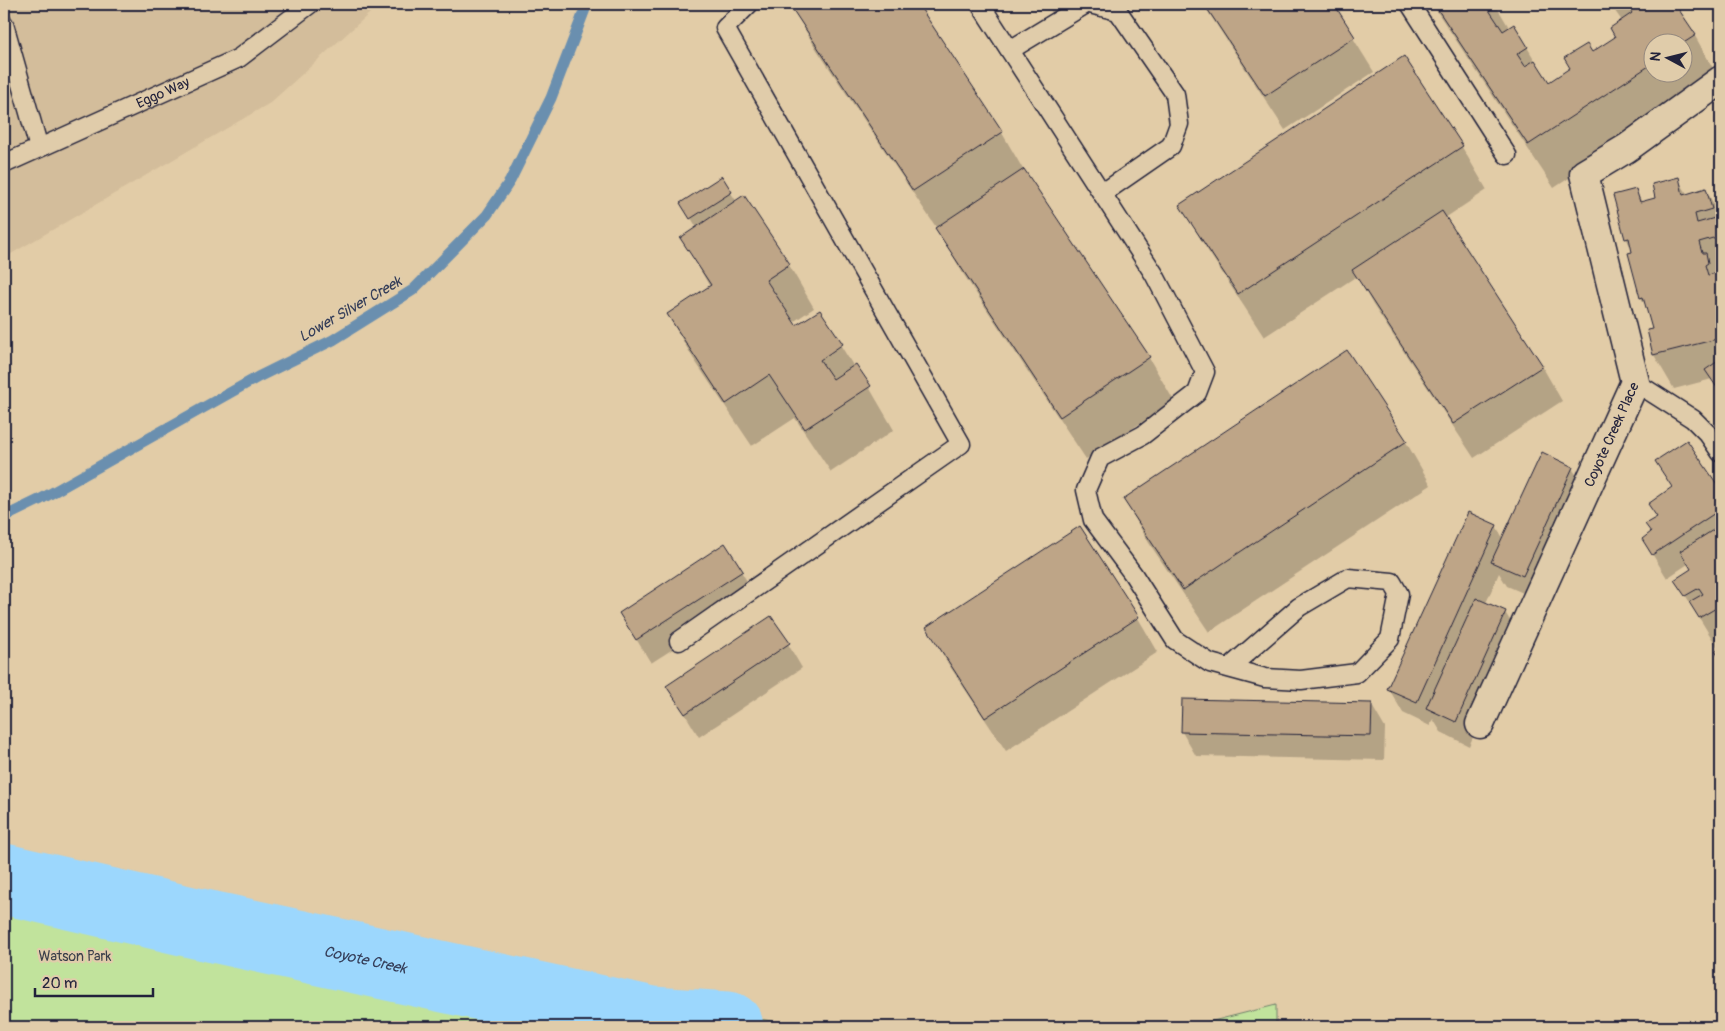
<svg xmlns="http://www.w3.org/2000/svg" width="1725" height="1031" font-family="Pangolin,sans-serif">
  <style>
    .built { fill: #d3bd9b }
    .green { fill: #c1e39c; stroke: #72826c }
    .shadow { fill: #0003; fill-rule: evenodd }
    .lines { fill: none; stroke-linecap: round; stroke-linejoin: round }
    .stream { stroke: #6b8faf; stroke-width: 11 }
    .river { stroke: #9cd7fd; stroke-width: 71 }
    .building { fill: #bea587; stroke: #22223b }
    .lane-casing { stroke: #22223b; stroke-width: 21 }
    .street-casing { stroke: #22223b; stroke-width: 31 }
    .lane { stroke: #e0ccaa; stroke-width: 18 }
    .street { stroke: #e0ccaa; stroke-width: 28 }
    .labels { text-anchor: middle; stroke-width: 4.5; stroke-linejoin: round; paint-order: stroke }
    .street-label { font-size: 14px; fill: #22223b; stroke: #e0ccaa }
    .park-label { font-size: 14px; fill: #3a3f4a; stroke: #e0ccaa }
    .water-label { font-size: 15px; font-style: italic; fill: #343d58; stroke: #e0ccaa }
  </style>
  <rect width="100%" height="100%" fill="#e2cca7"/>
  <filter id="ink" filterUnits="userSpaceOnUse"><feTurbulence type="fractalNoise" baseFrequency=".02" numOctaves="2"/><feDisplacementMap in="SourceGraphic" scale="10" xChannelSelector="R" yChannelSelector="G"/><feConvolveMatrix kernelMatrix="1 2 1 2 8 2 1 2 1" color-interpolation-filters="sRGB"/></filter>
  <g filter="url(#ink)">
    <path class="built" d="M 4,4 L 373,4 L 370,13 L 270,103 L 4,258 Z"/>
    <g class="green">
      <path d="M 4,858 L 175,913 L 499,975 L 807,1027 L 4,1027 Z"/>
      <path d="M 1276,1005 L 1276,1027 L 1189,1027 Z"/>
    </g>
    <g class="shadow">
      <path d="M 790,4 L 916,4 L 1002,133 L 1024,171 L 1149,358 L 1174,401 L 1086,459 L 962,272 L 940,233 L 815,47 Z"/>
      <path d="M 1046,4 L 1082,4 L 1057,20 Z"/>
      <path d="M 1203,4 L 1332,4 L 1374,72 L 1285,130 Z"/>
      <path d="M 1432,4 L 1495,4 L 1510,29 L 1527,47 L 1549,84 L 1616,37 L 1622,21 L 1610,4 L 1674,4 L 1695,36 L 1719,79 L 1554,188 ZM 1652,42 L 1682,42 L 1682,72 L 1652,72 Z"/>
      <path d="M 1404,57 L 1462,147 L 1487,190 L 1445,218 L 1542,366 L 1562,401 L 1474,458 L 1373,305 L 1357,276 L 1264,337 L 1206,248 L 1181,205 Z"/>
      <path d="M 721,178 L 737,202 L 744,197 L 789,265 L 814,308 L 793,322 L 796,327 L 820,312 L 854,367 L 869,387 L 894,430 L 831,472 L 795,418 L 752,446 L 693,358 L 668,315 L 710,287 L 682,238 L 697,228 L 682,203 Z"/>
      <path d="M 1678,179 L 1688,195 L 1706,190 L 1721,217 L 1721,395 L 1712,379 L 1674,389 L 1654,355 L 1648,331 L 1653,330 L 1648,309 L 1641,298 L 1634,253 L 1626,238 L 1635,190 L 1642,202 L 1657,199 Z"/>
      <path d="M 1347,352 L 1406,442 L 1431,485 L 1209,632 L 1149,543 L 1124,499 Z"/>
      <path d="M 1687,441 L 1721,493 L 1721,659 L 1717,651 L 1719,650 L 1676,580 L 1692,570 L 1688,564 L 1667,578 L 1643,539 L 1652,533 L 1658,518 L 1673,489 L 1657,462 Z"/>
      <path d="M 1572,468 L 1586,491 L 1537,599 L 1507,586 L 1499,573 L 1486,603 L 1505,612 L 1519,636 L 1469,746 L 1441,732 L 1433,719 L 1430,726 L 1403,713 L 1389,689 L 1496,526 L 1503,538 Z"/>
      <path d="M 1080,528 L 1138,618 L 1158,652 L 1006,751 L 947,662 L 928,627 Z"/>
      <path d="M 725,545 L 756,596 L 651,663 L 620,613 Z"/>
      <path d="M 788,644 L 802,668 L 699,737 L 668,686 Z"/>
      <path d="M 1183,701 L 1371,704 L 1385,728 L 1384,760 L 1196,756 L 1182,732 Z"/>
    </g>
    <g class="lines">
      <path class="stream" d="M 4,517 L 41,499 L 258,377 L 333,340 L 413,290 L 487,215 L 510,181 L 551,98 L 587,4"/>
      <path class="river" id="s1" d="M 4,879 L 200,924 L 652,1022 L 728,1027"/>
    </g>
    <g class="building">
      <path d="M 789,4 L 918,4 L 1003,132 L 913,191 Z"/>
      <path d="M 1204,4 L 1334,4 L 1355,37 L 1265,96 Z"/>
      <path d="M 1434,4 L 1485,4 L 1503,31 L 1514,24 L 1528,47 L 1517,54 L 1525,66 L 1535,60 L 1549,82 L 1570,68 L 1564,58 L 1587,44 L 1592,52 L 1615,37 L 1610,28 L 1632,13 L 1626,4 L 1675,4 L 1696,35 L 1682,44 L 1682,42 L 1652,42 L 1652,64 L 1528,145 Z"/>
      <path d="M 1404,56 L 1463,146 L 1238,294 L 1179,205 Z"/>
      <path d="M 1024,169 L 1150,357 L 1060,417 L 935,228 Z"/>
      <path d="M 722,176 L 732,192 L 690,219 L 680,203 Z"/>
      <path d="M 1679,177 L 1683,195 L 1706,188 L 1712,209 L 1695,214 L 1697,223 L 1715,218 L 1720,236 L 1699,242 L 1702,253 L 1706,253 L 1708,263 L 1705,265 L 1708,275 L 1721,272 L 1721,291 L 1717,292 L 1719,300 L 1721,299 L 1721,338 L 1653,355 L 1647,330 L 1652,329 L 1643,297 L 1640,298 L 1628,253 L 1632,252 L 1629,238 L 1625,239 L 1613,195 L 1636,189 L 1640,202 L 1655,198 L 1652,184 Z"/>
      <path d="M 744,195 L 790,264 L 766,280 L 796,325 L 820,310 L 843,344 L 820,360 L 833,379 L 856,364 L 871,386 L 805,429 L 769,375 L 726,404 L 667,314 L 711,285 L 680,238 Z"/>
      <path d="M 1442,211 L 1543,366 L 1453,424 L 1352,270 Z"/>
      <path d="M 1347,350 L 1407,441 L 1183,590 L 1123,499 Z"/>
      <path d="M 1721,359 L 1721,391 L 1720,392 L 1705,370 Z"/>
      <path d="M 1687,440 L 1721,490 L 1721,509 L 1652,555 L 1642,539 L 1651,532 L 1645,524 L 1657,517 L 1648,504 L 1672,487 L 1655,461 Z"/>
      <path d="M 1542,452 L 1573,467 L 1523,576 L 1491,562 Z"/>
      <path d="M 1468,512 L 1497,525 L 1417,702 L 1387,689 Z"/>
      <path d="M 1721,525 L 1721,613 L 1718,607 L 1699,618 L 1689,602 L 1703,594 L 1699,588 L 1685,596 L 1674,580 L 1691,569 L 1680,551 Z"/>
      <path d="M 1080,526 L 1139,617 L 985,718 L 926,627 Z"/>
      <path d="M 725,543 L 743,571 L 636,640 L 619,613 Z"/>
      <path d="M 1476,598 L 1506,611 L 1456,722 L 1426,708 Z"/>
      <path d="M 771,616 L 790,643 L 685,714 L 666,686 Z"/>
      <path d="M 1721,647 L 1721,660 L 1715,651 Z"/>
      <path d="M 1182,699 L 1372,703 L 1371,736 L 1181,732 Z"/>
    </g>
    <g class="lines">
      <g class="lane-casing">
        <g id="lane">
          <path d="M 980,4 L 1154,274 L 1205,372 L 1197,393 L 1143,435 L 1100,458 L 1086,490 L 1093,520 L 1133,574 L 1175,640 L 1210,663 L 1265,678 L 1301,680 L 1357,673 L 1390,639 L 1399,594 L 1392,582 L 1348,578 L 1299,607 L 1229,668"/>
          <path d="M 1090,4 L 1118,11 L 1175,94 L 1179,124 L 1171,146 L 1103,193"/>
          <path d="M 1410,4 L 1507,155"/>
          <path d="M 4,24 L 39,148"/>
          <path d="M 1010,50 L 1086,4"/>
          <path id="s2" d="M 4,164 L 239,58 L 310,4"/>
          <path d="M 1635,382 L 1693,419 L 1708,434 L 1721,453"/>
          <path d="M 679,641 L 961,444 L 725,28 L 749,4"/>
        </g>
      </g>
      <g class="street-casing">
        <g id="street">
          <path id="s3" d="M 1480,724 L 1635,382 L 1584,174 L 1627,148 L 1721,80"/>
        </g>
      </g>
      <use href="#lane" class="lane"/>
      <use href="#street" class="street"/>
    </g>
  </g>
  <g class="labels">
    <g class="street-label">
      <text dy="5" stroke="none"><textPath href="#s2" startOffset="174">Eggo Way</textPath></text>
      <text dy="5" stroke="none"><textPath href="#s3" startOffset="318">Coyote Creek Place</textPath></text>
    </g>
    <g class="park-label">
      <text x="75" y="961">Watson Park</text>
    </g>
    <g class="water-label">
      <text transform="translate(350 309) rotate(-30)" y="5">Lower Silver Creek</text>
      <text dy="5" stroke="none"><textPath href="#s1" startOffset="370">Coyote Creek</textPath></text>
    </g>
  </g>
  <rect width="1725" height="1031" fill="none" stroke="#e0ccaa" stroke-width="20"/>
  <rect x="10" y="10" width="1705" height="1011" fill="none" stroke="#22223b" stroke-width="2" filter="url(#ink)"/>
  <g transform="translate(1668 58) rotate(277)"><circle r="24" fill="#e0ccaa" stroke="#94887e"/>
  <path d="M0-4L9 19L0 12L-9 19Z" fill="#22223b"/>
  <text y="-8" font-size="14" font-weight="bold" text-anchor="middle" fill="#22223b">N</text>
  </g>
  <path d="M35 988v8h118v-8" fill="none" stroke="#22223b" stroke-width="2.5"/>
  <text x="42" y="988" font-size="15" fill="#22223b" stroke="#e0ccaa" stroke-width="4" paint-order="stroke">20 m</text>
</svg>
